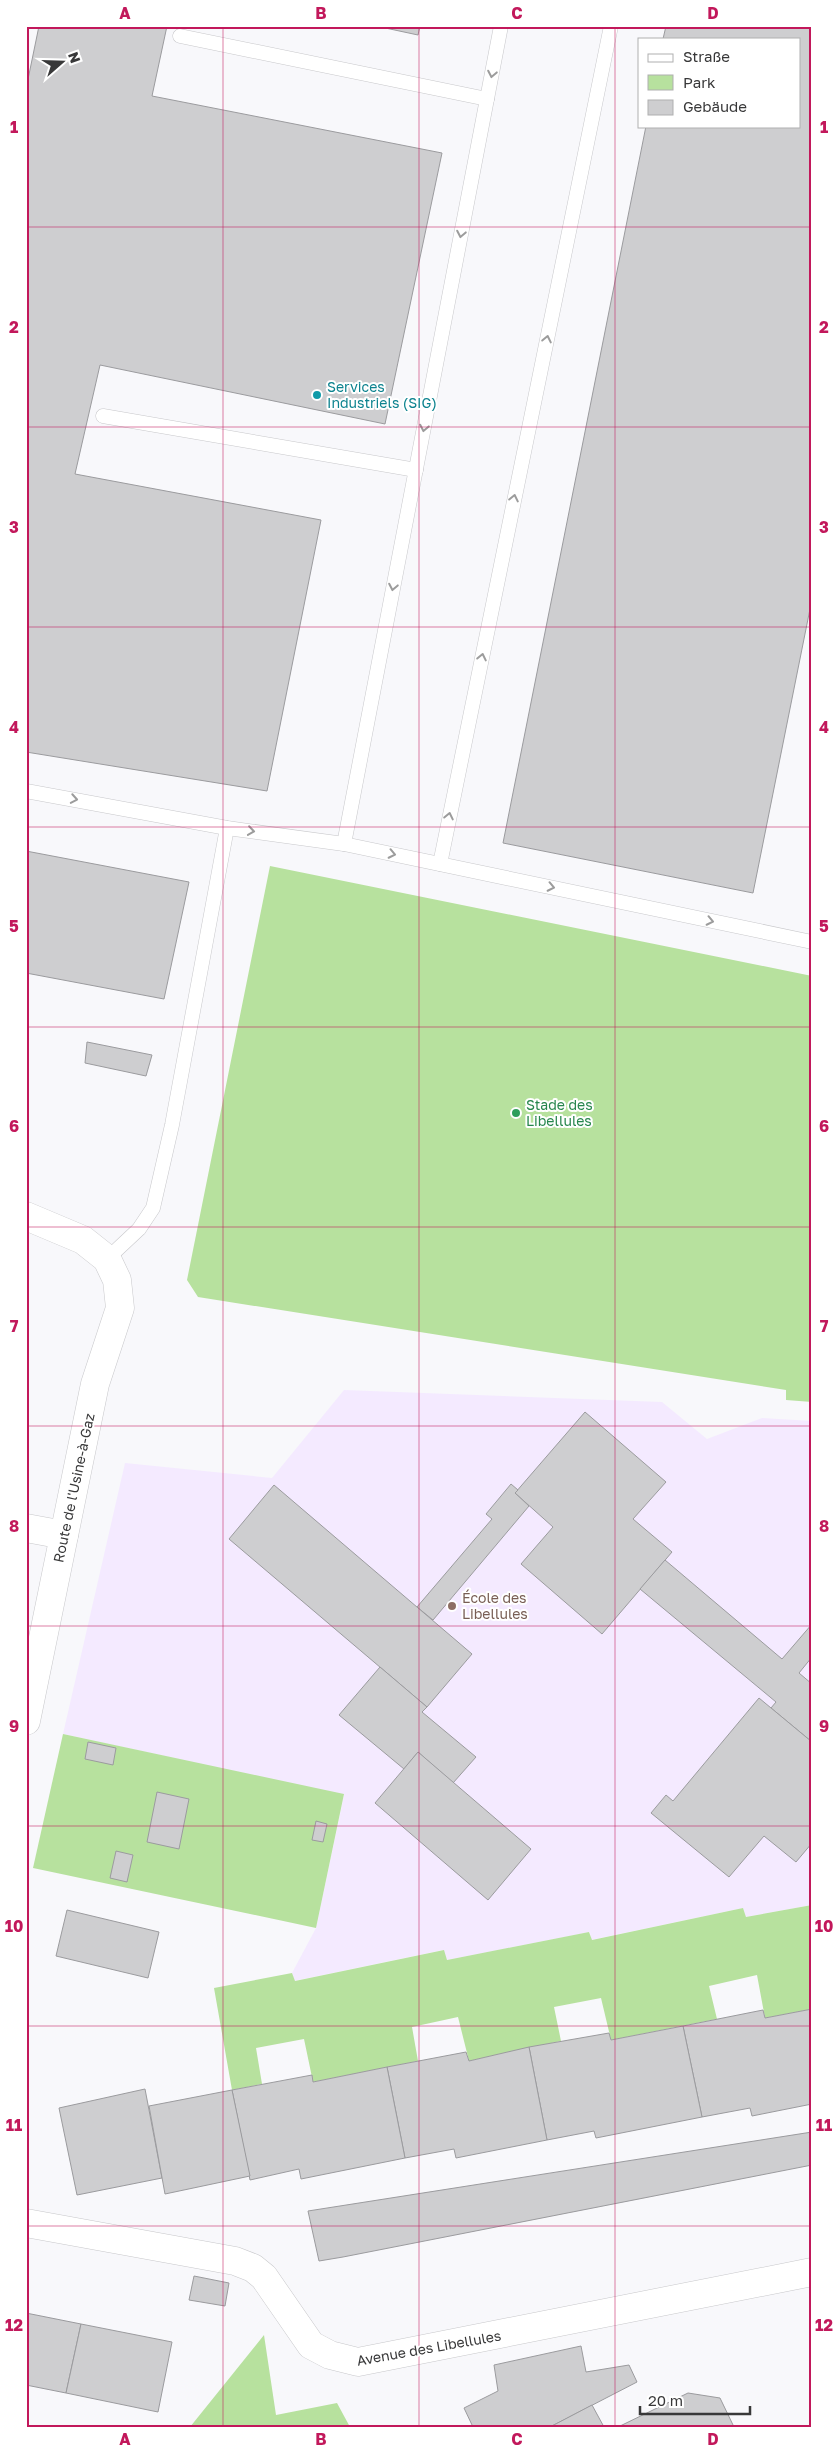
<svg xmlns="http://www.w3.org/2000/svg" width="838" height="2453" font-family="'Golos Text',sans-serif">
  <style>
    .education { fill: #f4eaff }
    .green { fill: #b7e19e }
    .building { fill: #ceced0; stroke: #9b9b9e }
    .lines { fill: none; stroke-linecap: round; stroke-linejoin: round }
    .service-casing { stroke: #c8c8cb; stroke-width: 15 }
    .minor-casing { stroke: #c8c8cb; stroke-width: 29 }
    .tertiary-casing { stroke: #c8c8cb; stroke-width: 29 }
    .service { stroke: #fff; stroke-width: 14 }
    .minor { stroke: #fff; stroke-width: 28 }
    .tertiary { stroke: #fff; stroke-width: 28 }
    .oneway { stroke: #9c9c9c }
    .grid { fill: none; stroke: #c2185b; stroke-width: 1; stroke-opacity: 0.55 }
    .culture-dot { fill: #0f9aa8; stroke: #fff; stroke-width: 2 }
    .leisure-dot { fill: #2e9e5b; stroke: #fff; stroke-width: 2 }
    .education-dot { fill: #8d6e63; stroke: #fff; stroke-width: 2 }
    .labels { text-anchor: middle; stroke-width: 4; stroke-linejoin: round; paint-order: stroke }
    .culture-label { font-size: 14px; fill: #0d838f; stroke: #fff; text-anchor: start }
    .leisure-label { font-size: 14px; fill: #27864d; stroke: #fff; text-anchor: start }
    .street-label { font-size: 14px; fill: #383839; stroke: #fff }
    .education-label { font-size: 14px; fill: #785e54; stroke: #fff; text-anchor: start }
    .neatline { fill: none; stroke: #c2185b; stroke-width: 2 }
    .grid-label { font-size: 16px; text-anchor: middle; font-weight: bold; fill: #c2185b }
  </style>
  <rect width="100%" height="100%" fill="#f8f8fb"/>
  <path class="education" d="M 344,1390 L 662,1402 L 707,1439 L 762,1418 L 812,1421 L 812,1905 L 746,1917 L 743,1908 L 591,1940 L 590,1932 L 447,1960 L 443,1950 L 294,1981 L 292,1973 L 316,1928 L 344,1795 L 63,1734 L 125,1463 L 272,1478 Z"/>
  <g class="green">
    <path d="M 270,866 L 812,976 L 812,1402 L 786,1400 L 786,1390 L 198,1297 L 187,1280 Z"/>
    <path d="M 63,1734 L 344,1794 L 316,1928 L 33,1868 Z"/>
    <path d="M 812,1905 L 812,2009 L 765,2018 L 757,1975 L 709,1986 L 717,2019 L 611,2040 L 601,1998 L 554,2007 L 561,2041 L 469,2061 L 458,2017 L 412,2027 L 418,2061 L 313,2082 L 304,2039 L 256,2048 L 262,2084 L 232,2090 L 214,1988 L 292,1973 L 295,1981 L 444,1950 L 447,1960 L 589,1932 L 592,1940 L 743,1908 L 746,1917 Z"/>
    <path d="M 264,2335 L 276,2415 L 337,2403 L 350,2427 L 190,2427 Z"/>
  </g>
  <g class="building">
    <path d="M 39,26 L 167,26 L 152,96 L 442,153 L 385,424 L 100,365 L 75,474 L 321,520 L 267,791 L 26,752 L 26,89 Z"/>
    <path d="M 376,26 L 420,26 L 418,35 Z"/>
    <path d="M 666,26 L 812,26 L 812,599 L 753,893 L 503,843 L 646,126 L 799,126 L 799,39 L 663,39 Z"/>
    <path d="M 26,851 L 189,882 L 164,999 L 26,973 Z"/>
    <path d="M 87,1042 L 152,1055 L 146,1076 L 85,1063 Z"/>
    <path d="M 585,1412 L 666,1482 L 633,1519 L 672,1552 L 602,1634 L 521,1564 L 553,1527 L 515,1493 Z"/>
    <path d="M 511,1484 L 518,1490 L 515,1493 L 529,1506 L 433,1620 L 417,1607 L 492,1519 L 486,1514 Z"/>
    <path d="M 274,1485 L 472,1654 L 427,1707 L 229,1539 Z"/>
    <path d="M 665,1560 L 782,1659 L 812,1624 L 812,1657 L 799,1673 L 812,1684 L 812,1742 L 771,1708 L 776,1702 L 640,1589 Z"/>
    <path d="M 380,1667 L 427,1707 L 422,1712 L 476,1757 L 453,1783 L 418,1752 L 404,1769 L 339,1715 Z"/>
    <path d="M 759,1698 L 812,1742 L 812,1843 L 796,1862 L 764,1836 L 729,1877 L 651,1813 L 666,1795 L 673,1801 Z"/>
    <path d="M 88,1742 L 116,1748 L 113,1765 L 85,1759 Z"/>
    <path d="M 418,1752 L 531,1849 L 488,1900 L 375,1803 Z"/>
    <path d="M 157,1792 L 189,1799 L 179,1849 L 147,1842 Z"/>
    <path d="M 316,1821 L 327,1824 L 323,1842 L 312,1840 Z"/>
    <path d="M 116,1851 L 133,1855 L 127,1882 L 110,1878 Z"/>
    <path d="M 67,1910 L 159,1932 L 148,1978 L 56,1956 Z"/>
    <path d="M 812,2009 L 812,2104 L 752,2116 L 750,2108 L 702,2117 L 683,2026 L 763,2010 L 765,2018 Z"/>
    <path d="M 683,2026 L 702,2117 L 596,2138 L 594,2131 L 547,2140 L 529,2047 L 609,2033 L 611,2040 Z"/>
    <path d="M 529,2047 L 547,2140 L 456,2158 L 454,2149 L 405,2158 L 387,2067 L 466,2052 L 469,2061 Z"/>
    <path d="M 387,2067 L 405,2158 L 301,2179 L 299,2169 L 250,2180 L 232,2090 L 312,2075 L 313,2082 Z"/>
    <path d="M 145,2089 L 162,2178 L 77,2195 L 59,2108 Z"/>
    <path d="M 232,2090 L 250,2176 L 165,2194 L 149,2106 Z"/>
    <path d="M 812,2132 L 812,2165 L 343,2257 L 319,2261 L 308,2211 Z"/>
    <path d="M 194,2276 L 229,2283 L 225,2306 L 189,2300 Z"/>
    <path d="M 26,2313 L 81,2324 L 66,2393 L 26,2385 Z"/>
    <path d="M 81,2324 L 172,2342 L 158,2412 L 66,2393 Z"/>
    <path d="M 581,2346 L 586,2372 L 629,2365 L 637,2382 L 550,2427 L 473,2427 L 464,2408 L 498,2391 L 494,2365 Z"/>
    <path d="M 688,2393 L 720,2398 L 734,2427 L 618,2427 Z"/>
    <path d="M 592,2405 L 604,2427 L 550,2427 Z"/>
  </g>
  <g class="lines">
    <g class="service-casing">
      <g id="service">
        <path d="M 180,36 L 487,99"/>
        <path d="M 103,416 L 416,470"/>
        <path d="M 26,791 L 227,828 L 344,844 L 812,942"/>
        <path d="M 344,844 L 501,26"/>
        <path d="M 440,864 L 611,26"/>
        <path d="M 107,1259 L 139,1229 L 153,1208 L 172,1125 L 227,828"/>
      </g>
    </g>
    <g class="minor-casing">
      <g id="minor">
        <path d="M 26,1528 L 64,1535"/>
        <path d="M 26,2223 L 235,2261 L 253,2268 L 264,2277 L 311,2345 L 330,2355 L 358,2362 L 812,2272"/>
      </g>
    </g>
    <g class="tertiary-casing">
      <path id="tertiary" d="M 26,1216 L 83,1240 L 107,1259 L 117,1280 L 120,1308 L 95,1384 L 26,1721"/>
    </g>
    <use href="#service" class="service"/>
    <use href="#minor" class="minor"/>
    <use href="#tertiary" class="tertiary"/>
  </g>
  <defs><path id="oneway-chevron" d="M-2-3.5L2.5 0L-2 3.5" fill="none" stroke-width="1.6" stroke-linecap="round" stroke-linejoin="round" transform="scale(1.25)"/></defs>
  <g class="oneway">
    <use href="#oneway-chevron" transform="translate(492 74) rotate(101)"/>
    <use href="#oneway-chevron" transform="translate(461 234) rotate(101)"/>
    <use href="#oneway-chevron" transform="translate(547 339) rotate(-78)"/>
    <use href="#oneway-chevron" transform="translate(424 428) rotate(101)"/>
    <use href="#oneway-chevron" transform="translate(514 498) rotate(-78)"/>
    <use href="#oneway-chevron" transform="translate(393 587) rotate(101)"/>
    <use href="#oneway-chevron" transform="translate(482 657) rotate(-78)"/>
    <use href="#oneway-chevron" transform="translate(74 799) rotate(10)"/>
    <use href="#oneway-chevron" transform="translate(449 816) rotate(-78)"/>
    <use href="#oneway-chevron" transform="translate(251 831) rotate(8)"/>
    <use href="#oneway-chevron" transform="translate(392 854) rotate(12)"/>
    <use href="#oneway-chevron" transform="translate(551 887) rotate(12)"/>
    <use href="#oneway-chevron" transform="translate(710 921) rotate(12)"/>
  </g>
  <path class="grid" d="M 223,26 L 223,2427M 419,26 L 419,2427M 615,26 L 615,2427M 26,227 L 812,227M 26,427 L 812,427M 26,627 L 812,627M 26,827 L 812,827M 26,1027 L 812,1027M 26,1227 L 812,1227M 26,1426 L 812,1426M 26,1626 L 812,1626M 26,1826 L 812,1826M 26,2026 L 812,2026M 26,2226 L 812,2226"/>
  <circle class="culture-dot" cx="317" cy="395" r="5"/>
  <circle class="leisure-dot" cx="516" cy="1113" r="5"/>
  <circle class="education-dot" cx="452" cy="1606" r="5"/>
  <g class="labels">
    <g class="culture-label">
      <text x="327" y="392">Services<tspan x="327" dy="16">Industriels (SIG)</tspan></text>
    </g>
    <g class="leisure-label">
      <text x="526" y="1110">Stade des<tspan x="526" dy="16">Libellules</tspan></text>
    </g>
    <g class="street-label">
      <text transform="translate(74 1488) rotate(-78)" y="5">Route de l'Usine-à-Gaz</text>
      <text transform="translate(429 2348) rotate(-10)" y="5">Avenue des Libellules</text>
    </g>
    <g class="education-label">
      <text x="462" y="1603">École des<tspan x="462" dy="16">Libellules</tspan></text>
    </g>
  </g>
  <rect width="838" height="2453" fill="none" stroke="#ffffff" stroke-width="55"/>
  <rect x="638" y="38" width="162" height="90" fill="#ffffff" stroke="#afafb0"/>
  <rect x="648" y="54" width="25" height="8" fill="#ffffff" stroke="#afafb0"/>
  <text x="683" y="62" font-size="15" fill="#383839">Straße</text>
  <rect x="648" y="75" width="25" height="15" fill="#b7e19e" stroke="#afafb0"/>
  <text x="683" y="88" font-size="15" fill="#383839">Park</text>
  <rect x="648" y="100" width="25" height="15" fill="#ceced0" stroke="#afafb0"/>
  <text x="683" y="112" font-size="15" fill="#383839">Gebäude</text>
  <g transform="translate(62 62) rotate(70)" stroke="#ffffff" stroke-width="4" paint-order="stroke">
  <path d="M0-4L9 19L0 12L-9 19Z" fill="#383839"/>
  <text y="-8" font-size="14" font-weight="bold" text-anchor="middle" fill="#383839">N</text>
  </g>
  <path d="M640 2406v8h110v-8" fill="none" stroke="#383839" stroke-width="2.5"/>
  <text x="648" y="2406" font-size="15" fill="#383839" stroke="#ffffff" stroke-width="4" paint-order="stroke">20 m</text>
  <rect x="28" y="28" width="782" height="2398" class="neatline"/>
  <g class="grid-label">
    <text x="125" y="19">A</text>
    <text x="321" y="19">B</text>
    <text x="517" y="19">C</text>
    <text x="713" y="19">D</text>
    <text x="14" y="133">1</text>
    <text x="824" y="133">1</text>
    <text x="14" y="333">2</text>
    <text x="824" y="333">2</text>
    <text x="14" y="533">3</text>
    <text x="824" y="533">3</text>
    <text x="14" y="733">4</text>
    <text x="824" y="733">4</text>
    <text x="14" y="932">5</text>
    <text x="824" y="932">5</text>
    <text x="14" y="1132">6</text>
    <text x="824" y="1132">6</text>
    <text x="14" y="1332">7</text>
    <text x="824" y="1332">7</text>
    <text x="14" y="1532">8</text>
    <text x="824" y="1532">8</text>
    <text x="14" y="1732">9</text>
    <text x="824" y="1732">9</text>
    <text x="14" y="1932">10</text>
    <text x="824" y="1932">10</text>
    <text x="14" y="2131">11</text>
    <text x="824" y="2131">11</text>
    <text x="14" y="2331">12</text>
    <text x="824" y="2331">12</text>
    <text x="125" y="2445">A</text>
    <text x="321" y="2445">B</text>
    <text x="517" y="2445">C</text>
    <text x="713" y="2445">D</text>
  </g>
</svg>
